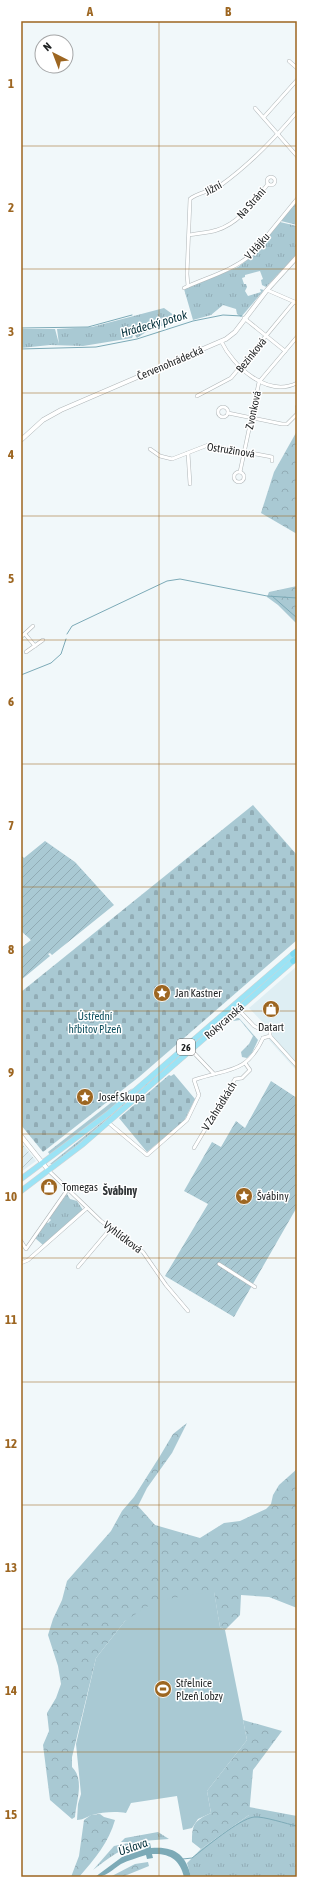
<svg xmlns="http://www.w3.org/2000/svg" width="318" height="1898" font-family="'Asap Condensed',sans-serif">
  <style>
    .built { fill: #deeef3 }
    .industrial { fill: url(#industrial-furrows) }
    .grass { fill: url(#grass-tufts) }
    .forest { fill: url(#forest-crowns) }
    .cemetery { fill: url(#cemetery-stones) }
    .garden { fill: url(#garden-furrows) }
    .pitch { fill: #a9c9d3 }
    .water { fill: #7caab7 }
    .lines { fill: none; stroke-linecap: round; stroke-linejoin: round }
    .stream { stroke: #7caab7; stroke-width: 1 }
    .minor-casing { stroke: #b0b6b8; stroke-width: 4 }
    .tertiary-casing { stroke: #b0b6b8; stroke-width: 5 }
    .primary-casing { stroke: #d2d3d3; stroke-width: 6 }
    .trunk-casing { stroke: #d2d3d3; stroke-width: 6 }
    .minor { stroke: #fff; stroke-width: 3 }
    .tertiary { stroke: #fff; stroke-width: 4 }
    .primary { stroke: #9be3f5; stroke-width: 5 }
    .trunk { stroke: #7adaf2; stroke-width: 5.5 }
    .grid { fill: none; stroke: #9d6621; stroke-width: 1; stroke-opacity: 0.55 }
    .labels { text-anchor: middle; stroke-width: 3; stroke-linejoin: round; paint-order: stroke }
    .shield { fill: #fff; stroke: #626464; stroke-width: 1 }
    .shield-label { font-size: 10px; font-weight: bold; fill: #1e2122 }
    .street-label { font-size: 11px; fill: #1e2122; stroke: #fff }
    .poi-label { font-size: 11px; fill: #1e2122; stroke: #fff; text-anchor: start }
    .park-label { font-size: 11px; fill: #105160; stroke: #fff }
    .water-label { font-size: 12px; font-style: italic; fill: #022f3a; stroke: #fff }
    .neighbourhood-label { font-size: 12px; font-weight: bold; fill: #313638; stroke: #fff }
    .neatline { fill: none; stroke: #9d6621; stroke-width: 1.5 }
    .grid-label { font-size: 13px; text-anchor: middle; font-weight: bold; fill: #9d6621 }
  </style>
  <defs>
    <pattern id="industrial-furrows" width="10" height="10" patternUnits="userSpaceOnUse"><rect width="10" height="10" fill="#deeef3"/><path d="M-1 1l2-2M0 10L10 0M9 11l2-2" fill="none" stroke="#beccd0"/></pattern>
    <pattern id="grass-tufts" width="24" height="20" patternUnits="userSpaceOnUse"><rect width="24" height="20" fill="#a9c9d3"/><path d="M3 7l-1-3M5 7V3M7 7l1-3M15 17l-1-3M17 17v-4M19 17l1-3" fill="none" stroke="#91acb5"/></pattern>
    <pattern id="forest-crowns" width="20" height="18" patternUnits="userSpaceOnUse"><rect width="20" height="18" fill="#a9c9d3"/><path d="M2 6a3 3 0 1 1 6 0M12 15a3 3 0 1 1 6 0" fill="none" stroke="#91acb5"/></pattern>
    <pattern id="cemetery-stones" width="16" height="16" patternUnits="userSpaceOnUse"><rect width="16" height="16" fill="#a9c9d3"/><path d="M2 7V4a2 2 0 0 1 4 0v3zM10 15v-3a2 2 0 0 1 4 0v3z" fill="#91acb5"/></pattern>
    <pattern id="garden-furrows" width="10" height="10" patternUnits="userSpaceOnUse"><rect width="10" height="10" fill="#a9c9d3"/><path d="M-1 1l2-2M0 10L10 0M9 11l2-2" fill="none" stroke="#91acb5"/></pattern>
  </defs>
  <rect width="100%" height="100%" fill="#f1f8fa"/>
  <path class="built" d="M 297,966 L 297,1071 L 269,1040 L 271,1031 L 249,1008 Z"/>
  <path class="industrial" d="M 21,1142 L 36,1161 L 21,1172 Z"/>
  <g class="grass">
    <path d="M 297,201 L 297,225 L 281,221 Z"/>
    <path d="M 280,222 L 297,226 L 297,254 L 266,287 L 262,285 L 261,280 L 263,279 L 260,271 L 245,275 L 245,277 L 242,278 L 244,284 L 246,284 L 247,287 L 245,291 L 248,296 L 261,292 L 260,289 L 264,290 L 241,317 L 237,314 L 236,309 L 223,305 L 211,315 L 193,320 L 184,289 L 238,267 L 252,256 Z"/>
    <path d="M 164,308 L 175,316 L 172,322 L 146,332 L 137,338 L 134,334 L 132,338 L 83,346 L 50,345 L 21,348 L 21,329 L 55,329 L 59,344 L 57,329 L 92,327 Z"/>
    <path d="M 230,1011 L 232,1011 L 74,1148 L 53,1164 L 50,1164 L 112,1114 Z"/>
    <path d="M 237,1018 L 239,1018 L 258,1040 L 252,1053 L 247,1058 L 242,1057 L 241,1052 L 249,1044 L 253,1036 L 240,1020 L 233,1021 Z"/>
    <path d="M 133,1088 L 117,1104 L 50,1155 L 48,1152 L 117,1098 Z"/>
    <path d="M 67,1194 L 70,1199 L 77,1201 L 83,1210 L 43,1245 L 35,1238 L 46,1222 L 48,1223 L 51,1220 L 49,1218 Z"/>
    <path d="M 249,1807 L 297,1816 L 297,1877 L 191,1877 L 187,1863 L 201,1849 L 249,1815 Z"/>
    <path d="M 158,1832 L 169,1839 L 142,1841 L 142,1843 C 122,1847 109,1858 93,1870 L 114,1846 L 134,1842 L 121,1842 L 125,1838 Z"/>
  </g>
  <g class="forest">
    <path d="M 297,431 L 297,534 L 261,513 L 274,472 Z"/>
    <path d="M 297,586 L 297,624 L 278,605 L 267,597 L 269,592 Z"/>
    <path d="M 187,1423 L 172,1453 L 147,1488 L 138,1506 L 155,1525 L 200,1538 L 224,1523 L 240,1521 L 266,1509 L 271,1504 L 273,1495 L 279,1485 L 297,1469 L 297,1608 L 269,1597 L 241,1595 L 240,1615 L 225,1630 L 220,1627 L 214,1592 L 125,1621 L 96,1658 L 72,1757 L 72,1767 C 85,1780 76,1801 75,1817 L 72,1819 L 50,1800 L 43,1745 L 49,1731 L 47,1713 L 56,1698 L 61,1684 L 58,1666 L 48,1635 L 53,1619 L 62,1600 L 67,1581 L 111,1531 L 122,1511 L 134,1497 L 160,1456 L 173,1434 Z"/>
    <path d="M 243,1720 L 282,1731 L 253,1770 L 249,1815 L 201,1849 L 192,1842 C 192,1824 194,1821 211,1813 L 207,1791 L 247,1740 Z"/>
    <path d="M 100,1814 L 104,1817 L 115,1820 C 109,1842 94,1860 79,1877 L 71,1877 L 79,1856 L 84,1820 L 91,1815 Z"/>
    <path d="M 148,1862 L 149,1866 L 122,1877 L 110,1877 L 135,1864 Z"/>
  </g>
  <g class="cemetery">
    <path d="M 253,805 L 297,855 L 297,940 L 139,1077 L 43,1152 L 21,1125 L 21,992 Z"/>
    <path d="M 174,1074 L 195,1099 L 184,1121 L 147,1152 L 119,1118 L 169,1075 L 171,1076 Z"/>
  </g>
  <g class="garden">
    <path d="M 45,841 L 75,862 L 114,905 L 83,930 L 60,896 L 83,930 L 52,955 L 50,953 L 48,954 L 50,956 L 21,980 L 21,948 L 31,940 L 21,931 L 21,855 L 24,858 Z"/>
    <path d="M 271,1081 L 297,1098 L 297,1207 L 234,1317 L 165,1276 L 208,1204 L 184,1191 L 212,1142 L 221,1147 L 236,1121 L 245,1128 Z"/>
  </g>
  <path class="pitch" d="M 214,1591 L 220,1627 L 225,1630 L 247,1740 L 207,1791 L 211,1813 L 198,1819 L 192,1828 L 183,1830 L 177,1796 L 131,1803 L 126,1813 C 116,1811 102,1812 92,1815 C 86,1817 83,1820 77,1820 L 78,1804 L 81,1794 L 76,1744 L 96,1658 L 125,1621 L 156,1601 Z"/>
  <path class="water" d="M 150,1843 L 151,1848 C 174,1846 186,1854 191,1877 L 184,1877 C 180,1860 170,1853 152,1854 L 153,1858 L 147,1859 L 146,1855 C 137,1858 129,1860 121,1864 C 112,1870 106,1877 95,1877 L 122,1857 L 145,1849 L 144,1845 Z"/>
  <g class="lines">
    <g class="stream">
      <path d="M 21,328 L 88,327 L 132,315"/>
      <path d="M 21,349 L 96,347 L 137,339 L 193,321 L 223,315 L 242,316"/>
      <path d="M 272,596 L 297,618"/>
      <path d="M 67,634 L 72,626 L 167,581 L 180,579 L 267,596 L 297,598"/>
      <path d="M 21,675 L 51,663 L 61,654 L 66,639"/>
      <path d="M 183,1859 L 192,1858 C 205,1848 239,1819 254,1817 C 263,1816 287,1824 297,1826"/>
    </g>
    <g class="minor-casing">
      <g id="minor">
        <path d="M 289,61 L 297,68"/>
        <path d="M 255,108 L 297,156"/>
        <path d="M 264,117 L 297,80"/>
        <circle cx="271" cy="181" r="4"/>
        <path d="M 189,235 C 198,233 208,233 217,230 C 240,223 254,201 268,184"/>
        <path d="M 188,286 L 187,274 L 190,199 C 196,193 212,191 221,185 C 249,165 275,138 297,112"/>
        <path d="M 184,288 C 208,277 232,271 252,254 L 297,199"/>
        <path d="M 267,290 L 297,303"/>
        <path d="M 244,318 L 285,351"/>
        <path d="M 221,341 C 233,366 267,398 297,383"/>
        <path d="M 197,396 L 231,378 L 294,302"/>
        <path d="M 297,407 L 297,411"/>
        <circle cx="223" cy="412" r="5"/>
        <path d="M 228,413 L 282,424 L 287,424 L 297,414"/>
        <path d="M 150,449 L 160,456 L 172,459 L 208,445 L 272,457 L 272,461"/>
        <path d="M 188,453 L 190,484"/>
        <circle cx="239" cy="477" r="5"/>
        <path d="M 240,472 L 259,382 L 297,337"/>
        <path d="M 25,634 L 35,646"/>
        <path d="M 21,637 L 33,626"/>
        <path d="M 26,652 L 43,640"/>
        <path d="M 238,1009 L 254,1026 L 262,1030 L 266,1028 L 270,1029 L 270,1036 L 263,1038"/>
        <path d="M 270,1036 L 297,1066"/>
        <path d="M 187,1054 L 195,1054 L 214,1074"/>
        <path d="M 110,1124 L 147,1155 L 187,1120 L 199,1095 L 194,1080 C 227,1068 246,1075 263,1038"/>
        <path d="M 194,1148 L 235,1079 L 242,1078 L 250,1070 L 245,1063"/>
        <path d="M 49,1171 L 101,1221 L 143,1252 L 166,1285 L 188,1311"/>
        <path d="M 21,1241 L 26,1249 L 68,1189"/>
        <path d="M 21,1263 L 28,1260 L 87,1208"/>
        <path d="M 219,1264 L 255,1287"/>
        <path d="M 78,1267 L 111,1228"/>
      </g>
    </g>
    <g class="tertiary-casing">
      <g id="tertiary">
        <path d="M 21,440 L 43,420 L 61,410 L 226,339 L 235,332 L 267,290 L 297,257"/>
        <path d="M 21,1136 L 49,1171"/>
      </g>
    </g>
    <g class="primary-casing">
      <g id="primary">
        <path d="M 21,1179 L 109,1113 L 293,954"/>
        <path d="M 21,1191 L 83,1144 L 293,961"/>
      </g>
    </g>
    <g class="trunk-casing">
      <g id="trunk">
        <path d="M 293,954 L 297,951"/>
        <path d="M 293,961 L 297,958"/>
      </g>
    </g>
    <use href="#minor" class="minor"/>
    <use href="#tertiary" class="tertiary"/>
    <use href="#primary" class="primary"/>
    <use href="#trunk" class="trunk"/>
  </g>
  <path class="grid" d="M 159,21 L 159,1877M 21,146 L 297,146M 21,269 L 297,269M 21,393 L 297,393M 21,516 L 297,516M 21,640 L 297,640M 21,764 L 297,764M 21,887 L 297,887M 21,1011 L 297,1011M 21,1134 L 297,1134M 21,1258 L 297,1258M 21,1382 L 297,1382M 21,1505 L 297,1505M 21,1629 L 297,1629M 21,1752 L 297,1752"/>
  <defs>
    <g id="sight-disc" transform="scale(0.9)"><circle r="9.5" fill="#9d6621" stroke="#fff"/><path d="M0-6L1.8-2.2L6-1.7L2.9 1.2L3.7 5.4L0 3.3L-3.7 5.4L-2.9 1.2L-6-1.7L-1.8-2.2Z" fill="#fff"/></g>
    <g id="shop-disc" transform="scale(0.9)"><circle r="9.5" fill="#9d6621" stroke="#fff"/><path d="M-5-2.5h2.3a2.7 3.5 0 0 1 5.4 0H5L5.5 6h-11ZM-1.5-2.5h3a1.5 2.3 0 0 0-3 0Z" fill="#fff"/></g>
    <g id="stadium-disc" transform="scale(0.9)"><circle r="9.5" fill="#9d6621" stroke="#fff"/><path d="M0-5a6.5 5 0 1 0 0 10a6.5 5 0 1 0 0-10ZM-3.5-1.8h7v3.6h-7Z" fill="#fff"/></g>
  </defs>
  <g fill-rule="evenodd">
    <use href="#sight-disc" x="162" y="993"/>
    <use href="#shop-disc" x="271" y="1009"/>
    <use href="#sight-disc" x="85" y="1097"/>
    <use href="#shop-disc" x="49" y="1187"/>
    <use href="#sight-disc" x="244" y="1196"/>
    <use href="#stadium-disc" x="163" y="1689"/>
  </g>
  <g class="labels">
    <rect class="shield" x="177" y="1039" width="18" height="16" rx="3"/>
    <g class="shield-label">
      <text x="186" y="1051">26</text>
    </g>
    <g class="street-label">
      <text transform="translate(213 188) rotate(-28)" y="4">Jižní</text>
      <text transform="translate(251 203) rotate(-48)" y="4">Na Stráni</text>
      <text transform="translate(257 246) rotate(-48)" y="4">V Hájku</text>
      <text transform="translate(251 355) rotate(-51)" y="4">Bezinková</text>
      <text transform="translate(170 363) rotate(-23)" y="4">Červenohrádecká</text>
      <text transform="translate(253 410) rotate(-78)" y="4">Zvonková</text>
      <text transform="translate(231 450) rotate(9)" y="4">Ostružinová</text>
      <text transform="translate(224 1021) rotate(-41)" y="4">Rokycanská</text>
      <text transform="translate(219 1106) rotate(-58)" y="4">V Zahrádkách</text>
      <text transform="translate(123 1237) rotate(37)" y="4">Vyhlídková</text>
    </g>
    <g class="poi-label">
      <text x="175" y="997">Jan Kastner</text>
      <text x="271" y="1031" text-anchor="middle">Datart</text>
      <text x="98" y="1101">Josef Skupa</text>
      <text x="62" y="1191">Tomegas</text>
      <text x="257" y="1200">Švábiny</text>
      <text x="176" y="1687">Střelnice<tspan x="176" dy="13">Plzeň Lobzy</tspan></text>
    </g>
    <g class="park-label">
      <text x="95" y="1020">Ústřední<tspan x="95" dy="13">hřbitov Plzeň</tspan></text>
    </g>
    <g class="water-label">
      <text transform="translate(154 324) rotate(-16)" y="4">Hrádecký potok</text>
      <text transform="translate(133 1847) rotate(-19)" y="4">Úslava</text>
    </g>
    <g class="neighbourhood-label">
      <text x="120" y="1195">Švábiny</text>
    </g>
  </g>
  <rect width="318" height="1898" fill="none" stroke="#ffffff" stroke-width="44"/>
  <g transform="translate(54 54) rotate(318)"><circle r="19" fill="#ffffff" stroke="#a5a6a7"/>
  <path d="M0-3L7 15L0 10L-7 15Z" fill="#9d6621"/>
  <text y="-6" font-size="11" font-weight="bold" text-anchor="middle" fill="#1e2122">N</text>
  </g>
  <rect x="22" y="22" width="274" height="1854" class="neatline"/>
  <g class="grid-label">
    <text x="90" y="16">A</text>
    <text x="228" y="16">B</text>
    <text x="11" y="88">1</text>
    <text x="11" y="212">2</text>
    <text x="11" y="336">3</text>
    <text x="11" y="459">4</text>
    <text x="11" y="583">5</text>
    <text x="11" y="706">6</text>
    <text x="11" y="830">7</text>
    <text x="11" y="954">8</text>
    <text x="11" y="1077">9</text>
    <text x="11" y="1201">10</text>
    <text x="11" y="1324">11</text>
    <text x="11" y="1448">12</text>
    <text x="11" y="1572">13</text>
    <text x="11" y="1695">14</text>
    <text x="11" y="1819">15</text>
  </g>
</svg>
